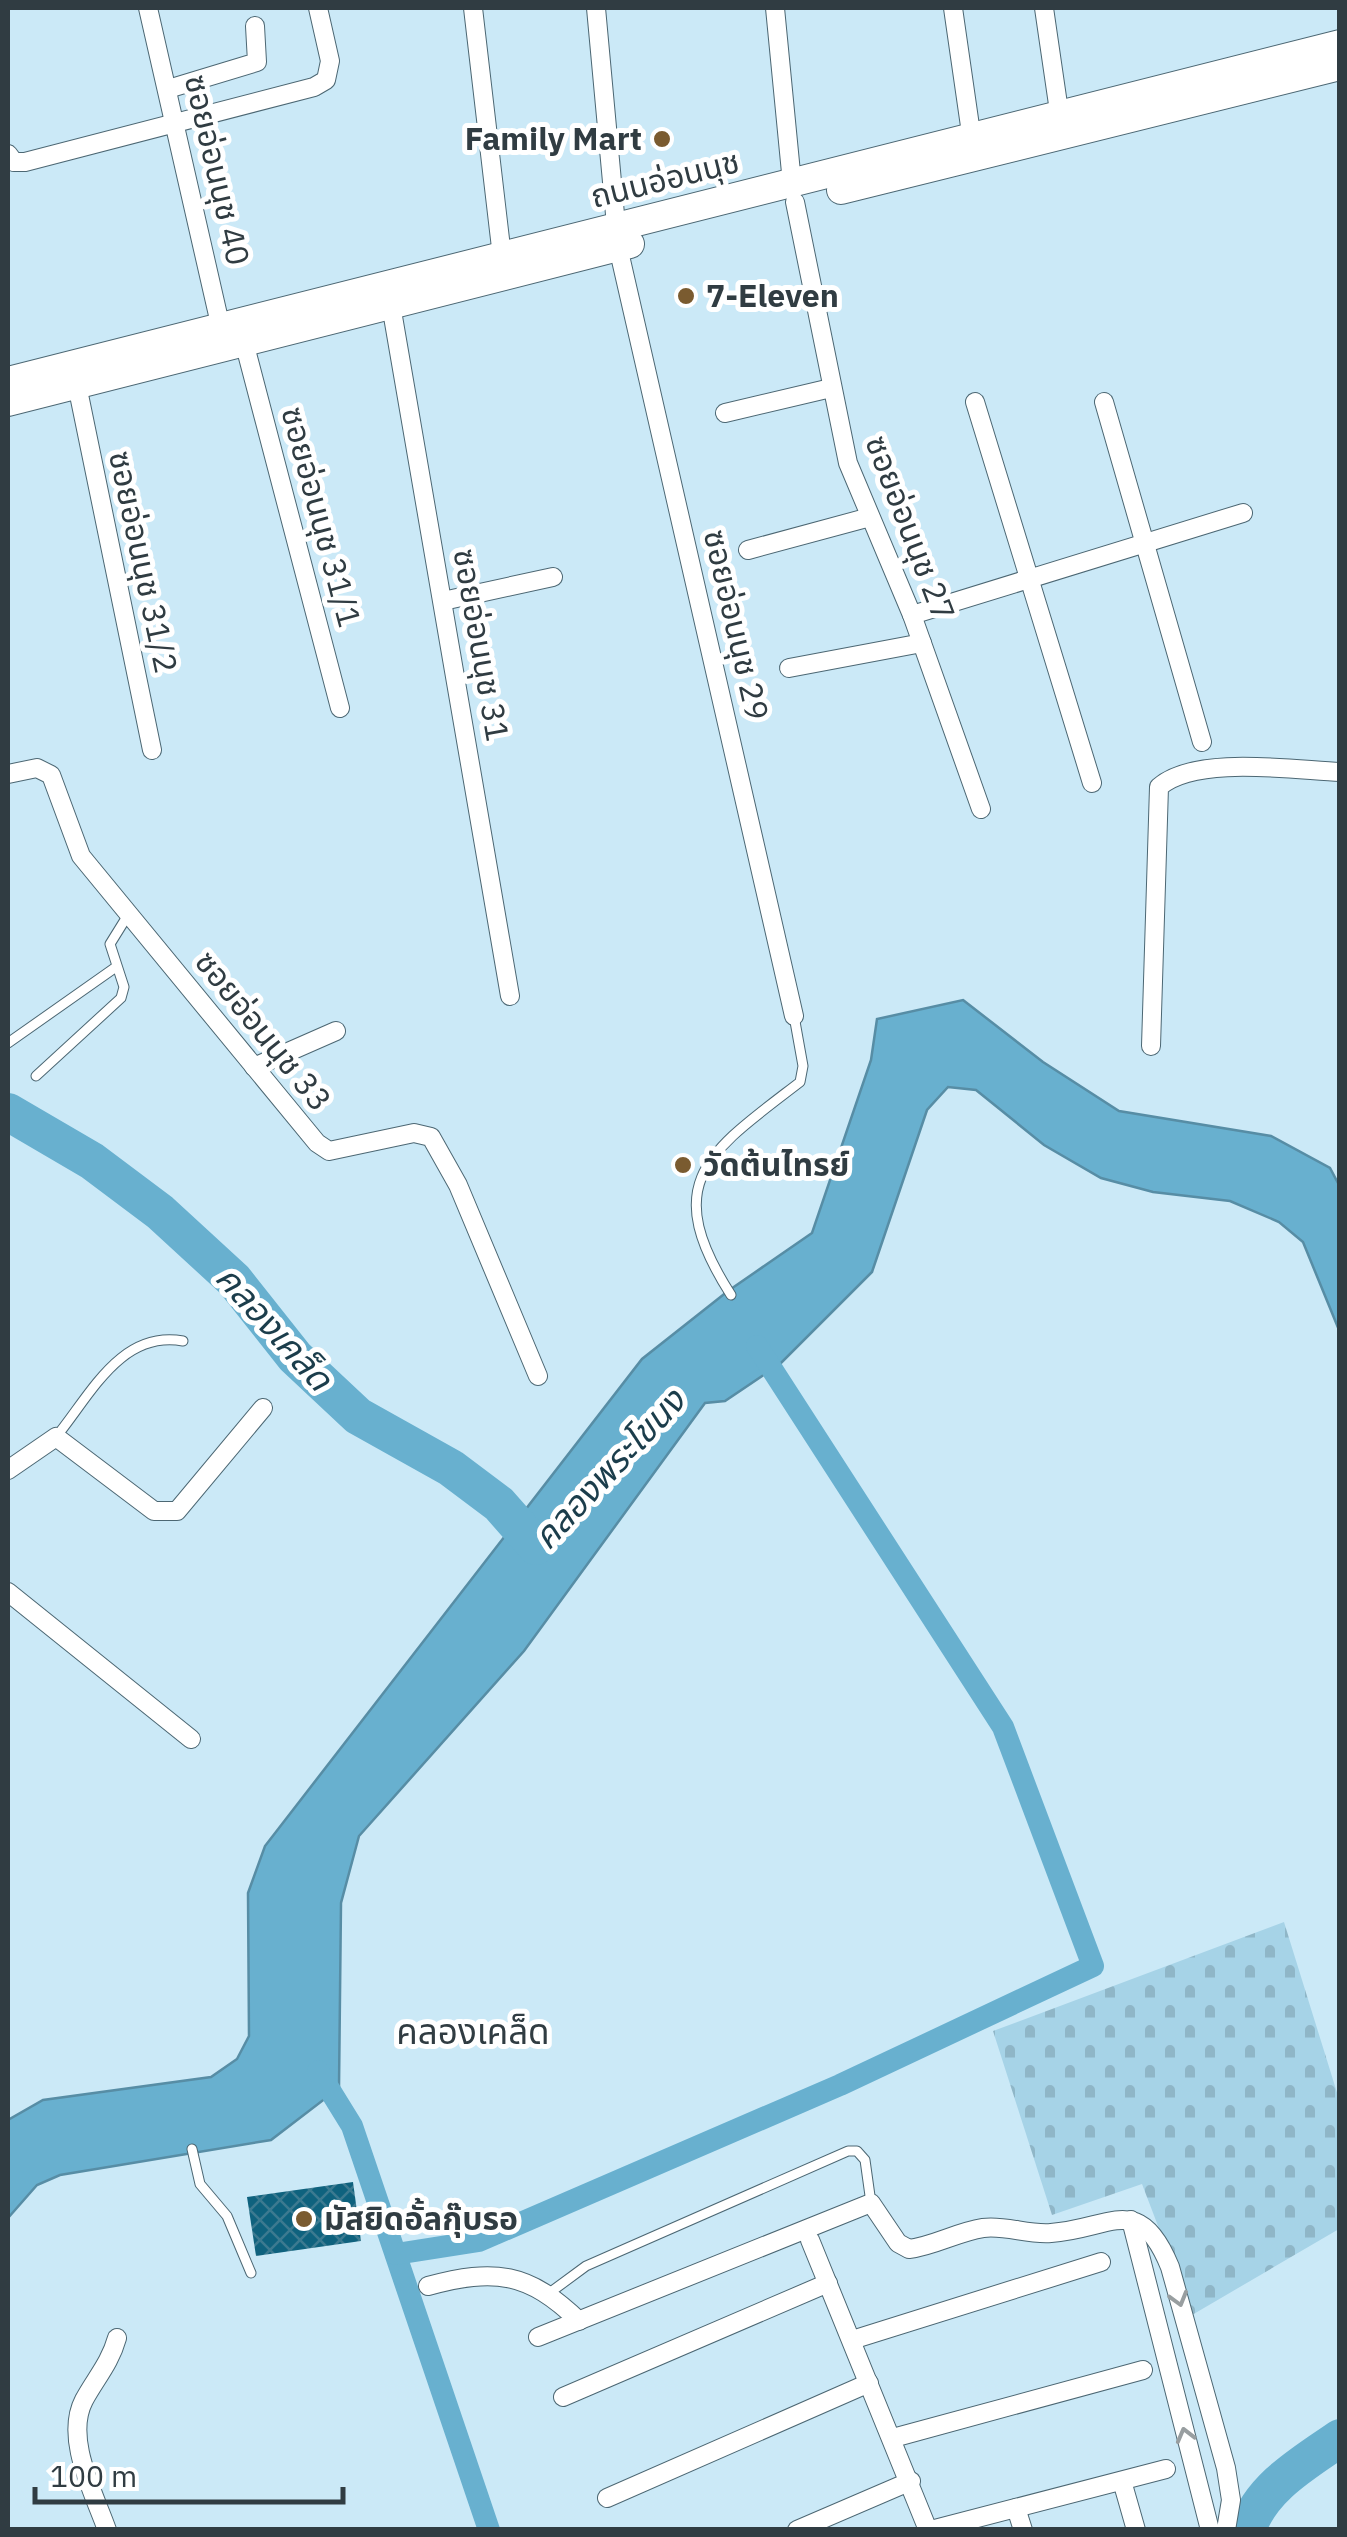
<svg xmlns="http://www.w3.org/2000/svg" width="1347" height="2537" font-family="'IBM Plex Sans','Noto Sans Thai',sans-serif">
  <style>
    .cemetery { fill: url(#cemetery-stones) }
    .water { fill: #68b0cf; stroke: #578da5; stroke-width: 2.5 }
    .lines { fill: none; stroke-linecap: round; stroke-linejoin: round }
    .canal { stroke: #68b0cf; stroke-width: 22 }
    .river { stroke: #68b0cf; stroke-width: 38 }
    .building { fill: url(#building-cross-hatch) }
    .lane-casing { stroke: #4c6773; stroke-width: 11 }
    .street-casing { stroke: #4c6773; stroke-width: 20 }
    .primary-casing { stroke: #4c6773; stroke-width: 30 }
    .lane { stroke: #fff; stroke-width: 9 }
    .street { stroke: #fff; stroke-width: 18 }
    .primary { stroke: #fff; stroke-width: 28 }
    .oneway { stroke: #989ea0 }
    .poi-dot { fill: #7a5b30; stroke: #fff; stroke-width: 4 }
    .labels { text-anchor: middle; stroke-width: 10; stroke-linejoin: round; paint-order: stroke }
    .poi-label { font-size: 32px; font-weight: bold; fill: #303c42; stroke: #fff; text-anchor: start }
    .street-label { font-size: 32px; fill: #303c42; stroke: #fff }
    .water-label { font-size: 35px; font-style: italic; fill: #1b3d4b; stroke: #fff }
    .neighbourhood-label { font-size: 35px; fill: #303c42; stroke: #fff }
  </style>
  <defs>
    <pattern id="cemetery-stones" width="16" height="16" patternUnits="userSpaceOnUse" patternTransform="scale(2.5)"><rect width="16" height="16" fill="#a6d3e7"/><path d="M2 7V4a2 2 0 0 1 4 0v3zM10 15v-3a2 2 0 0 1 4 0v3z" fill="#8fb6c7"/></pattern>
    <pattern id="building-cross-hatch" width="8" height="8" patternUnits="userSpaceOnUse" patternTransform="scale(2.5)"><rect width="8" height="8" fill="#0f627e"/><path d="M0 0l8 8M0 8l8-8" fill="none" stroke="#3c7a90"/></pattern>
  </defs>
  <rect width="100%" height="100%" fill="#cbe9f7"/>
  <path class="cemetery" d="M 1284,1922 L 1339,2099 L 1339,2229 L 1192,2315 L 1142,2184 L 1052,2215 L 993,2031 Z"/>
  <path class="water" d="M 963,1000 L 1043,1062 L 1119,1111 L 1271,1136 L 1330,1168 L 1339,1185 L 1339,1330 L 1303,1242 L 1279,1222 L 1230,1201 L 1153,1192 L 1101,1178 L 1044,1145 L 976,1090 L 948,1087 L 927,1110 L 872,1272 L 780,1364 L 725,1401 L 705,1403 L 524,1651 L 359,1836 L 341,1903 L 339,2088 L 271,2140 L 60,2175 L 37,2185 L 8,2218 L 8,2120 L 43,2100 L 211,2077 L 237,2059 L 249,2036 L 248,1893 L 265,1846 L 642,1359 L 728,1291 L 812,1233 L 871,1060 L 877,1019 Z"/>
  <g class="lines">
    <g class="canal">
      <path d="M 318,2071 L 352,2126 L 489,2530"/>
      <path d="M 396,2254 L 479,2241 L 840,2085 L 1093,1966 L 1003,1727 L 757,1346"/>
    </g>
    <g class="river">
      <path d="M 8,1112 L 92,1161 L 160,1212 L 234,1280 L 295,1357 L 358,1416 L 451,1468 L 499,1504 L 536,1546"/>
      <path d="M 1247,2530 C 1261,2487 1304,2463 1340,2438"/>
    </g>
  </g>
  <path class="building" d="M 353,2182 L 361,2241 L 256,2256 L 247,2197 Z"/>
  <g class="lines">
    <g class="lane-casing">
      <g id="lane">
        <path d="M 8,1043 L 116,967"/>
        <path d="M 36,1076 L 121,998 L 124,987 L 110,944 L 128,915"/>
        <path d="M 731,1295 C 658,1181 709,1152 800,1082 L 803,1066 L 794,1016"/>
        <path d="M 56,1437 C 91,1394 121,1330 183,1341"/>
        <path d="M 192,2149 L 200,2184 L 227,2216 L 251,2273"/>
        <path d="M 548,2294 L 586,2266 L 848,2151 L 857,2151 L 865,2160 L 871,2203"/>
      </g>
    </g>
    <g class="street-casing">
      <g id="street">
        <path d="M 148,8 L 223,337"/>
        <path d="M 473,8 L 503,265"/>
        <path d="M 596,8 L 618,247 L 794,1016"/>
        <path d="M 775,8 L 792,183"/>
        <path d="M 953,8 L 973,147"/>
        <path d="M 1044,8 L 1061,125"/>
        <path d="M 168,89 L 257,62 L 255,26"/>
        <path d="M 8,154 L 14,162 L 25,162 L 314,87 L 326,80 L 330,61 L 318,8"/>
        <path d="M 795,202 L 848,463 L 912,615 L 981,809"/>
        <path d="M 391,305 L 510,996"/>
        <path d="M 244,342 L 340,708"/>
        <path d="M 77,385 L 152,750"/>
        <path d="M 975,402 L 1092,783"/>
        <path d="M 1104,402 L 1202,742"/>
        <path d="M 725,413 L 831,388"/>
        <path d="M 748,550 L 870,517"/>
        <path d="M 443,601 L 553,577"/>
        <path d="M 912,615 L 1243,513"/>
        <path d="M 789,668 L 922,643"/>
        <path d="M 8,774 L 37,768 L 51,775 L 81,856 L 317,1143 L 329,1151 L 414,1133 L 431,1137 L 458,1185 L 538,1376"/>
        <path d="M 1151,1046 L 1159,787 C 1195,755 1293,770 1340,772"/>
        <path d="M 254,1067 L 336,1031"/>
        <path d="M 8,1470 L 56,1437 L 154,1511 L 177,1511 L 263,1408"/>
        <path d="M 8,1592 L 191,1739"/>
        <path d="M 1131,2220 L 1210,2530"/>
        <path d="M 810,2240 L 928,2530"/>
        <path d="M 428,2286 C 495,2268 528,2272 579,2321"/>
        <path d="M 538,2337 L 871,2203 L 898,2243 L 909,2249 C 934,2246 957,2232 983,2228 C 1006,2225 1028,2235 1051,2233 C 1111,2229 1139,2191 1170,2267 L 1226,2468 L 1231,2500 L 1226,2530"/>
        <path d="M 852,2340 L 1101,2262"/>
        <path d="M 563,2397 L 828,2283"/>
        <path d="M 893,2438 L 1143,2370"/>
        <path d="M 1122,2481 L 1136,2530"/>
        <path d="M 607,2498 L 869,2383"/>
        <path d="M 1016,2508 L 1023,2530"/>
        <path d="M 107,2530 C 94,2493 64,2438 84,2400 C 96,2378 110,2363 117,2338"/>
        <path d="M 797,2530 L 911,2481"/>
        <path d="M 931,2530 L 1166,2469"/>
      </g>
    </g>
    <g class="primary-casing">
      <g id="primary">
        <path d="M 841,190 L 1340,66"/>
        <path d="M 8,381 L 1340,44"/>
        <path d="M 8,402 L 630,244"/>
      </g>
    </g>
    <use href="#lane" class="lane"/>
    <use href="#street" class="street"/>
    <use href="#primary" class="primary"/>
  </g>
  <defs><path id="oneway-chevron" d="M-2-3.5L2.5 0L-2 3.5" fill="none" stroke-width="1.6" stroke-linecap="round" stroke-linejoin="round" transform="scale(2.5)"/></defs>
  <g class="oneway">
    <use href="#oneway-chevron" transform="translate(1179 2299) rotate(74)"/>
    <use href="#oneway-chevron" transform="translate(1185 2435) rotate(-105)"/>
  </g>
  <g class="poi-dot">
    <circle cx="662" cy="139" r="10"/>
    <circle cx="686" cy="296" r="10"/>
    <circle cx="683" cy="1165" r="10"/>
    <circle cx="304" cy="2219" r="10"/>
  </g>
  <g class="labels">
    <g class="poi-label">
      <text x="642" y="150" text-anchor="end">Family Mart</text>
      <text x="706" y="307">7-Eleven</text>
      <text x="703" y="1176">วัดต้นไทรย์</text>
      <text x="324" y="2230">มัสยิดอั้ลกุ๊บรอ</text>
    </g>
    <g class="street-label">
      <text transform="translate(217 170) rotate(77)" y="11">ซอยอ่อนนุช 40</text>
      <text transform="translate(665 179) rotate(-14)" y="11">ถนนอ่อนนุช</text>
      <text transform="translate(321 517) rotate(75)" y="11">ซอยอ่อนนุช 31/1</text>
      <text transform="translate(910 528) rotate(69)" y="11">ซอยอ่อนนุช 27</text>
      <text transform="translate(143 562) rotate(78)" y="11">ซอยอ่อนนุช 31/2</text>
      <text transform="translate(736 625) rotate(77)" y="11">ซอยอ่อนนุช 29</text>
      <text transform="translate(481 645) rotate(80)" y="11">ซอยอ่อนนุช 31</text>
      <text transform="translate(263 1031) rotate(51)" y="11">ซอยอ่อนนุช 33</text>
    </g>
    <g class="water-label">
      <text transform="translate(274 1328) rotate(48)" y="12">คลองเคล็ด</text>
      <text transform="translate(609 1469) rotate(-47)" y="12">คลองพระโขนง</text>
    </g>
    <g class="neighbourhood-label">
      <text x="473" y="2044">คลองเคล็ด</text>
    </g>
  </g>
  <rect width="1347" height="2537" fill="none" stroke="#303c42" stroke-width="20"/>
  <path d="M35 2487v15h308v-15" fill="none" stroke="#303c42" stroke-width="5"/>
  <text x="50" y="2487" font-size="30" fill="#303c42" stroke="#ffffff" stroke-width="8" paint-order="stroke">100 m</text>
</svg>
